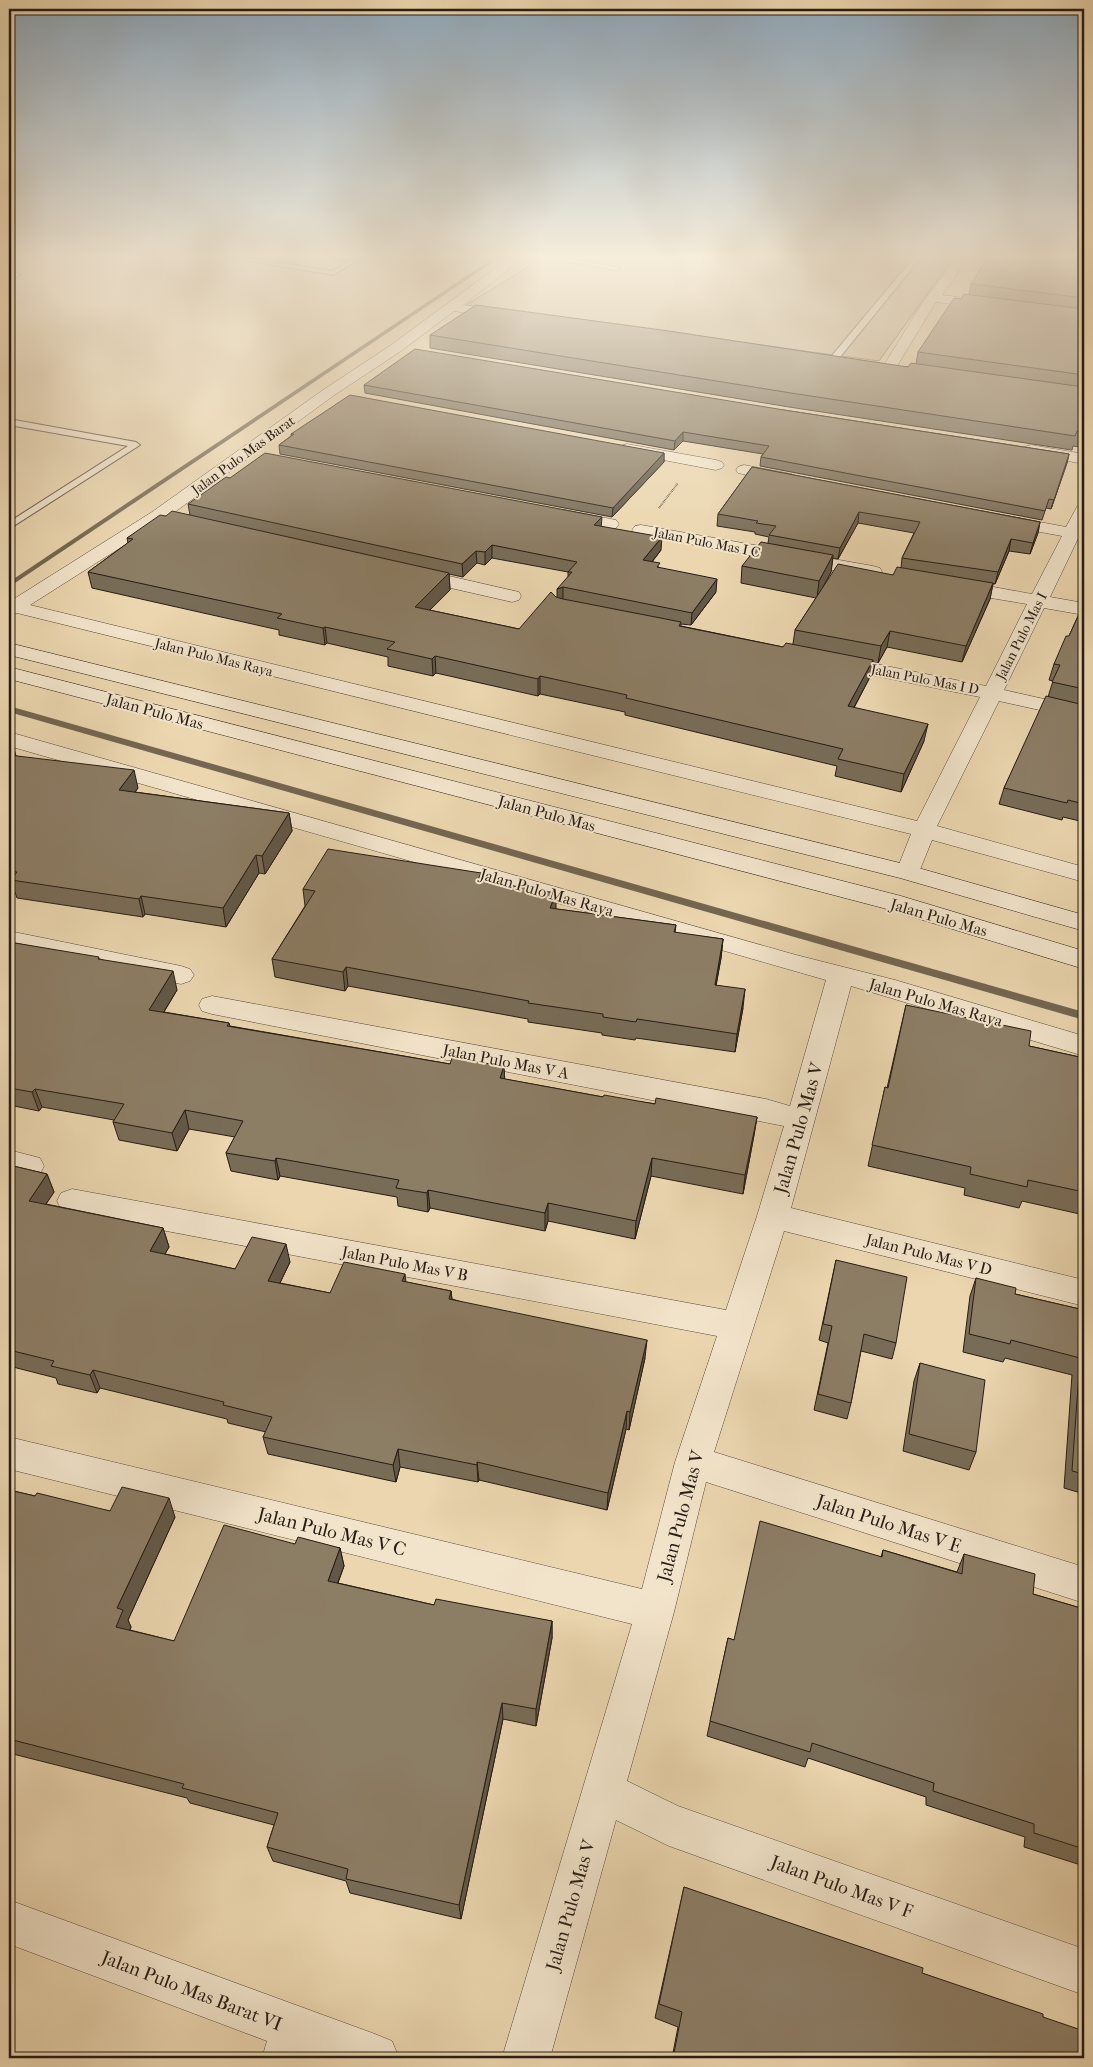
<svg xmlns="http://www.w3.org/2000/svg" width="1093" height="2067" font-family="'IM FELL French Canon',serif">
  <style>
    .green { fill: #cab695; stroke: #786954 }
    .lines { fill: none; stroke-linecap: round; stroke-linejoin: round }
    .stream { fill: #746651; fill-rule: evenodd }
    .lane-casing { stroke: #574a3b; stroke-width: 2 }
    .street-casing { stroke: #574a3b; stroke-width: 1 }
    .secondary-casing { stroke: #261c14; stroke-width: 1 }
    .path { stroke: #261c14; stroke-width: 2; stroke-dasharray: 0.5 1; stroke-linecap: butt }
    .lane { fill: #f2e4cb; fill-rule: evenodd }
    .street { fill: #f2e4cb; fill-rule: evenodd }
    .secondary { fill: #f2e4cb; fill-rule: evenodd }
    .wall { fill: #786c57; stroke: #261c14; fill-rule: evenodd }
    .shaded-wall { fill: #625847; stroke: #261c14 }
    .building { fill: #8c7d65; stroke: #261c14 }
    .labels { text-anchor: middle; stroke-width: 4; stroke-linejoin: round; paint-order: stroke }
    .far-street-label { font-size: 14px; fill: #261c14; stroke: #f2e4cb }
    .street-label { font-size: 16px; fill: #261c14; stroke: #f2e4cb }
    .near-street-label { font-size: 19px; fill: #261c14; stroke: #f2e4cb }
  </style>
  <rect width="100%" height="100%" fill="#ebd6af"/>
  <filter id="stains"><feTurbulence type="fractalNoise" baseFrequency=".004" numOctaves="4"/><feColorMatrix values="0 0 0 0 .2 0 0 0 0 .09 0 0 0 0 .02 0 0 0 .5 -.17"/></filter>
  <radialGradient id="worn" r=".72"><stop offset=".6" stop-color="#630" stop-opacity="0"/><stop offset="1" stop-color="#630" stop-opacity=".3"/></radialGradient>
  <path class="green" d="M 546,256 L 948,256 L 954,257 L 879,361 L 466,305 Z"/>
  <g class="lines">
    <g class="stream">
      <path d="M 496,256 L 502,256 L 9,587 L 9,582 Z"/>
      <path d="M 9,706 L 1084,1012 L 1084,1020 L 9,712 Z"/>
    </g>
    <g class="lane-casing">
      <g id="lane">
        <path d="M 218,256 L 236,256 L 332,271 L 358,256 L 366,256 L 333,275 Z"/>
        <path d="M 536,256 L 554,256 L 620,268 L 617,270 Z"/>
        <path d="M 915,256 L 922,256 L 836,362 L 830,362 L 830,358 Z"/>
        <path d="M 9,271 L 19,274 L 20,275 L 9,282 L 9,277 L 11,276 L 9,275 Z"/>
        <path d="M 9,419 L 136,442 L 140,445 L 9,529 L 9,522 L 128,446 L 9,425 Z"/>
      </g>
    </g>
    <g class="street-casing">
      <g id="street">
        <path d="M 512,256 L 526,256 L 463,305 L 511,312 L 513,315 L 511,318 L 506,319 L 454,311 L 401,351 L 333,396 L 164,520 L 30,605 L 917,821 L 980,697 L 836,668 L 829,666 L 826,662 L 829,658 L 836,656 L 986,686 L 1027,604 L 955,592 L 948,590 L 946,586 L 948,582 L 955,580 L 1032,594 L 1062,536 L 1003,525 L 997,524 L 994,520 L 997,516 L 1003,515 L 1066,527 L 1078,505 L 1084,504 L 1084,526 L 1050,597 L 1084,603 L 1084,615 L 1044,608 L 1004,690 L 1084,708 L 1084,720 L 999,701 L 937,826 L 1084,867 L 1084,882 L 932,840 L 917,877 L 908,879 L 899,877 L 896,872 L 911,834 L 17,613 L 9,616 L 9,602 L 152,512 L 323,390 L 391,345 Z"/>
        <path d="M 958,256 L 998,256 L 1084,267 L 1084,275 L 967,260 L 942,295 L 991,301 L 998,305 L 996,308 L 991,309 L 936,302 L 894,371 L 884,371 L 882,368 L 923,302 Z"/>
        <path d="M 627,444 L 716,460 L 722,462 L 724,465 L 722,468 L 716,470 L 621,452 L 619,449 L 621,446 Z"/>
        <path d="M 1031,445 L 1084,454 L 1084,464 L 1025,453 L 1023,450 L 1025,447 Z"/>
        <path d="M 744,465 L 792,474 L 794,478 L 792,482 L 786,483 L 738,473 L 736,470 L 738,467 Z"/>
        <path d="M 565,510 L 616,520 L 619,524 L 616,528 L 610,529 L 559,519 L 556,515 L 559,511 Z"/>
        <path d="M 641,525 L 873,566 L 880,568 L 882,572 L 880,576 L 873,578 L 635,534 L 632,530 L 635,526 Z"/>
        <path d="M 414,568 L 519,592 L 521,596 L 519,600 L 512,602 L 407,578 L 405,574 L 407,570 Z"/>
        <path d="M 9,732 L 796,955 L 895,980 L 1084,1036 L 1084,1056 L 851,986 L 791,1208 L 1084,1280 L 1084,1306 L 784,1231 L 714,1452 L 1084,1567 L 1084,1603 L 706,1482 L 674,1612 L 627,1781 L 678,1806 L 1084,1949 L 1084,1995 L 669,1846 L 616,1820 L 550,2058 L 502,2058 L 632,1624 L 9,1469 L 9,1437 L 642,1589 L 675,1462 L 717,1336 L 72,1213 L 61,1209 L 57,1201 L 61,1193 L 72,1189 L 726,1310 L 757,1216 L 784,1126 L 212,1014 L 202,1011 L 199,1005 L 202,999 L 212,996 L 766,1099 L 790,1106 L 826,980 L 9,746 Z"/>
        <path d="M 9,931 L 181,966 L 190,969 L 194,975 L 190,981 L 181,984 L 9,947 Z"/>
        <path d="M 9,1150 L 40,1158 L 44,1166 L 40,1174 L 29,1177 L 9,1172 Z"/>
        <path d="M 9,1900 L 375,2034 L 392,2041 L 399,2058 L 262,2058 L 267,2041 L 9,1944 Z"/>
      </g>
    </g>
    <g class="secondary-casing">
      <g id="secondary">
        <path d="M 9,643 L 908,865 L 1084,915 L 1084,931 L 900,878 L 9,655 Z"/>
        <path d="M 9,667 L 901,896 L 1084,951 L 1084,969 L 883,908 L 9,679 Z"/>
      </g>
    </g>
    <path class="path" d="M 659,508 L 678,483"/>
    <use href="#lane" class="lane"/>
    <use href="#street" class="street"/>
    <use href="#secondary" class="secondary"/>
  </g>
  <g class="wall">
    <path d="M 316,256 L 354,256 L 346,261 Z"/>
    <path d="M 989,256 L 1084,256 L 1084,437 L 1081,447 L 1073,446 L 1072,450 L 789,407 L 430,348 L 430,335 L 908,367 L 916,364 L 918,352 L 961,299 L 969,295 L 971,284 Z"/>
    <path d="M 364,385 L 784,410 L 1069,454 L 1067,463 L 1051,509 L 1046,508 L 1042,520 L 760,466 L 761,457 L 763,454 L 683,441 L 674,450 L 365,393 Z"/>
    <path d="M 291,434 L 664,453 L 664,462 L 612,517 L 280,454 L 279,445 L 291,436 Z"/>
    <path d="M 752,467 L 1040,522 L 1038,533 L 1030,554 L 1009,551 L 995,584 L 993,584 L 990,599 L 962,662 L 887,647 L 878,663 L 873,662 L 870,677 L 854,708 L 924,741 L 901,792 L 835,776 L 837,766 L 625,715 L 625,712 L 540,694 L 538,696 L 436,673 L 433,676 L 388,666 L 388,657 L 327,643 L 325,645 L 279,635 L 279,630 L 92,588 L 88,572 L 128,543 L 127,538 L 166,516 L 190,515 L 188,504 L 601,526 L 661,550 L 652,562 L 660,568 L 716,592 L 691,625 L 681,624 L 681,626 L 783,647 L 793,644 L 795,630 L 816,598 L 741,583 L 742,566 L 768,543 L 769,537 L 755,534 L 755,532 L 717,526 L 718,514 ZM 858,523 L 914,533 L 902,558 L 901,568 L 893,575 L 821,590 L 831,572 L 833,558 L 838,559 ZM 492,558 L 568,572 L 568,577 L 557,598 L 556,597 L 519,629 L 429,610 L 450,590 L 449,574 L 463,577 L 477,563 L 485,565 Z"/>
    <path d="M 1084,603 L 1084,822 L 1063,817 L 1062,820 L 999,804 L 1004,788 L 1048,697 L 1053,681 L 1049,680 L 1054,664 L 1069,636 Z"/>
    <path d="M 9,745 L 13,746 L 16,756 L 138,788 L 135,792 L 289,813 L 292,831 L 265,874 L 259,873 L 226,927 L 145,914 L 143,917 L 17,898 L 14,889 L 9,888 Z"/>
    <path d="M 481,873 L 481,881 L 556,909 L 676,925 L 675,933 L 723,939 L 721,958 L 716,985 L 743,1008 L 735,1052 L 636,1038 L 635,1040 L 602,1035 L 602,1033 L 528,1022 L 528,1019 L 348,986 L 345,991 L 275,977 L 272,959 L 305,906 L 303,889 Z"/>
    <path d="M 9,942 L 100,959 L 177,990 L 164,1012 L 229,1023 L 230,1026 L 450,1064 L 504,1066 L 504,1079 L 603,1097 L 757,1117 L 754,1135 L 743,1194 L 651,1176 L 635,1239 L 548,1221 L 545,1231 L 430,1208 L 428,1212 L 398,1206 L 397,1197 L 280,1176 L 278,1180 L 231,1171 L 226,1153 L 235,1137 L 189,1129 L 177,1151 L 119,1140 L 113,1122 L 114,1120 L 42,1107 L 39,1111 L 9,1105 Z"/>
    <path d="M 906,1005 L 1029,1046 L 1084,1058 L 1084,1215 L 1022,1201 L 1019,1208 L 964,1195 L 965,1188 L 868,1166 L 885,1087 L 887,1088 Z"/>
    <path d="M 9,1165 L 47,1174 L 54,1192 L 46,1204 L 163,1228 L 169,1247 L 165,1254 L 235,1269 L 290,1262 L 280,1283 L 330,1293 L 406,1282 L 451,1291 L 452,1299 L 645,1358 L 629,1430 L 626,1429 L 607,1510 L 479,1480 L 478,1482 L 400,1467 L 396,1482 L 268,1454 L 263,1437 L 266,1432 L 228,1423 L 227,1419 L 100,1388 L 97,1393 L 58,1384 L 56,1378 L 9,1366 Z"/>
    <path d="M 836,1260 L 896,1343 L 892,1359 L 861,1351 L 851,1403 L 847,1419 L 814,1410 L 828,1343 L 819,1340 Z"/>
    <path d="M 976,1278 L 1015,1294 L 1084,1310 L 1084,1494 L 1064,1488 L 1072,1375 L 1005,1358 L 1003,1362 L 963,1352 L 970,1296 Z"/>
    <path d="M 920,1363 L 976,1452 L 969,1470 L 903,1451 L 914,1381 Z"/>
    <path d="M 9,1490 L 35,1496 L 110,1511 L 175,1517 L 128,1620 L 131,1627 L 130,1630 L 174,1641 L 295,1544 L 340,1548 L 344,1566 L 338,1583 L 434,1605 L 552,1621 L 552,1638 L 536,1726 L 503,1719 L 461,1919 L 350,1893 L 346,1881 L 273,1861 L 267,1847 L 274,1825 L 190,1803 L 187,1798 L 9,1753 Z"/>
    <path d="M 883,1550 L 957,1572 L 964,1554 L 1033,1594 L 1084,1609 L 1084,1866 L 1024,1847 L 1025,1837 L 926,1805 L 926,1797 L 808,1758 L 805,1767 L 707,1736 L 728,1638 L 734,1640 L 881,1557 Z"/>
    <path d="M 684,1887 L 1043,2017 L 1084,2058 L 672,2058 L 678,2027 L 655,2018 Z"/>
  </g>
  <g class="shaded-wall">
    <path d="M 345,256 L 354,256 L 346,261 Z"/>
    <path d="M 683,432 L 683,441 L 674,450 L 675,441 Z"/>
    <path d="M 664,453 L 664,462 L 612,517 L 613,508 Z"/>
    <path d="M 1069,454 L 1067,463 L 1051,509 L 1054,500 Z"/>
    <path d="M 859,512 L 858,523 L 838,559 L 840,548 Z"/>
    <path d="M 602,517 L 601,529 L 594,525 Z"/>
    <path d="M 1040,522 L 1038,533 L 1030,554 L 1033,543 Z"/>
    <path d="M 662,537 L 661,550 L 643,573 L 643,560 Z"/>
    <path d="M 1011,539 L 1009,551 L 995,584 L 998,572 Z"/>
    <path d="M 492,545 L 492,558 L 485,565 L 485,552 Z"/>
    <path d="M 476,551 L 477,563 L 463,577 L 462,564 Z"/>
    <path d="M 833,555 L 831,572 L 817,598 L 819,581 Z"/>
    <path d="M 449,573 L 450,590 L 416,624 L 415,607 Z"/>
    <path d="M 717,579 L 716,592 L 691,625 L 692,613 Z"/>
    <path d="M 993,583 L 990,599 L 962,662 L 966,646 Z"/>
    <path d="M 563,587 L 563,600 L 557,602 L 557,589 Z"/>
    <path d="M 325,627 L 327,643 L 325,645 L 323,628 Z"/>
    <path d="M 890,631 L 887,647 L 878,663 L 881,646 Z"/>
    <path d="M 435,656 L 436,673 L 433,676 L 432,659 Z"/>
    <path d="M 873,660 L 870,677 L 845,724 L 848,706 Z"/>
    <path d="M 540,676 L 540,694 L 538,696 L 538,679 Z"/>
    <path d="M 928,724 L 924,741 L 901,792 L 904,774 Z"/>
    <path d="M 13,746 L 18,764 L 9,766 L 9,750 Z"/>
    <path d="M 134,770 L 138,788 L 123,808 L 119,790 Z"/>
    <path d="M 289,813 L 292,831 L 265,874 L 262,856 Z"/>
    <path d="M 256,855 L 259,873 L 226,927 L 223,908 Z"/>
    <path d="M 481,873 L 482,892 L 478,880 Z"/>
    <path d="M 556,893 L 556,912 L 550,908 Z"/>
    <path d="M 141,896 L 145,914 L 143,917 L 139,899 Z"/>
    <path d="M 723,939 L 721,958 L 713,1003 L 715,985 Z"/>
    <path d="M 346,967 L 348,986 L 345,991 L 343,972 Z"/>
    <path d="M 173,971 L 177,990 L 154,1028 L 149,1010 Z"/>
    <path d="M 745,989 L 743,1008 L 735,1052 L 737,1034 Z"/>
    <path d="M 504,1066 L 505,1085 L 500,1078 Z"/>
    <path d="M 35,1089 L 42,1107 L 39,1111 L 32,1092 Z"/>
    <path d="M 185,1110 L 189,1129 L 177,1151 L 172,1133 Z"/>
    <path d="M 757,1117 L 754,1135 L 743,1194 L 745,1175 Z"/>
    <path d="M 276,1158 L 280,1176 L 278,1180 L 275,1161 Z"/>
    <path d="M 652,1158 L 651,1176 L 635,1239 L 636,1221 Z"/>
    <path d="M 47,1174 L 54,1192 L 36,1219 L 29,1201 Z"/>
    <path d="M 428,1190 L 430,1208 L 428,1212 L 427,1193 Z"/>
    <path d="M 548,1203 L 548,1221 L 545,1231 L 545,1213 Z"/>
    <path d="M 163,1228 L 169,1247 L 156,1269 L 150,1251 Z"/>
    <path d="M 286,1244 L 290,1262 L 272,1299 L 268,1281 Z"/>
    <path d="M 405,1274 L 407,1293 L 402,1281 Z"/>
    <path d="M 451,1291 L 453,1309 L 449,1299 Z"/>
    <path d="M 647,1340 L 645,1358 L 629,1430 L 630,1412 Z"/>
    <path d="M 93,1370 L 100,1388 L 97,1393 L 90,1375 Z"/>
    <path d="M 627,1411 L 626,1429 L 607,1510 L 608,1493 Z"/>
    <path d="M 398,1449 L 400,1467 L 396,1482 L 393,1465 Z"/>
    <path d="M 477,1462 L 479,1480 L 478,1482 L 477,1465 Z"/>
    <path d="M 169,1498 L 175,1517 L 128,1620 L 131,1627 L 124,1644 L 116,1627 L 117,1608 Z"/>
    <path d="M 340,1548 L 344,1566 L 332,1598 L 328,1581 Z"/>
    <path d="M 552,1621 L 552,1638 L 536,1726 L 536,1709 Z"/>
    <path d="M 502,1703 L 503,1719 L 461,1919 L 459,1905 Z"/>
  </g>
  <g class="building">
    <path d="M 989,256 L 1021,256 L 1084,264 L 1084,298 L 971,284 Z"/>
    <path d="M 964,294 L 1084,309 L 1084,375 L 918,352 L 954,298 L 961,299 Z"/>
    <path d="M 476,305 L 662,330 L 908,367 L 911,363 L 1084,387 L 1084,432 L 1077,431 L 1075,436 L 791,393 L 430,335 Z"/>
    <path d="M 415,349 L 784,410 L 1069,454 L 1054,500 L 1049,499 L 1045,511 L 761,457 L 769,446 L 683,432 L 675,441 L 364,385 Z"/>
    <path d="M 350,395 L 664,453 L 613,508 L 279,445 L 294,434 L 291,434 Z"/>
    <path d="M 265,453 L 602,517 L 594,525 L 662,537 L 643,560 L 660,563 L 657,567 L 717,579 L 692,613 L 563,587 L 557,589 L 572,572 L 568,572 L 577,562 L 492,545 L 485,552 L 476,551 L 462,564 L 188,504 L 226,477 L 230,478 Z"/>
    <path d="M 752,467 L 1040,522 L 1033,543 L 1011,539 L 998,572 L 902,558 L 920,522 L 859,512 L 840,548 L 769,535 L 776,526 L 756,523 L 758,521 L 718,514 Z"/>
    <path d="M 172,511 L 449,573 L 415,607 L 519,629 L 551,592 L 556,597 L 563,599 L 681,622 L 679,626 L 783,647 L 786,643 L 873,660 L 848,706 L 928,724 L 904,774 L 838,759 L 843,749 L 626,698 L 627,695 L 540,676 L 538,679 L 435,656 L 432,659 L 387,649 L 395,642 L 325,627 L 323,628 L 277,618 L 282,614 L 88,572 L 133,539 L 127,538 L 160,515 L 166,516 Z"/>
    <path d="M 761,542 L 833,555 L 819,581 L 742,566 Z"/>
    <path d="M 838,564 L 893,575 L 897,567 L 993,583 L 966,646 L 890,631 L 881,646 L 795,630 Z"/>
    <path d="M 1084,603 L 1084,689 L 1052,682 L 1060,665 L 1054,664 L 1066,636 L 1069,636 Z"/>
    <path d="M 1046,696 L 1084,705 L 1084,804 L 1068,800 L 1067,803 L 1004,788 Z"/>
    <path d="M 9,745 L 13,746 L 9,750 Z"/>
    <path d="M 9,755 L 134,770 L 119,790 L 289,813 L 262,856 L 256,855 L 223,908 L 141,896 L 139,899 L 11,880 L 17,872 L 9,871 Z"/>
    <path d="M 328,849 L 481,873 L 478,880 L 556,893 L 550,908 L 676,925 L 674,932 L 723,939 L 715,985 L 745,989 L 737,1034 L 637,1019 L 636,1022 L 603,1017 L 603,1014 L 528,1003 L 529,1001 L 346,967 L 343,972 L 272,959 L 315,891 L 303,889 Z"/>
    <path d="M 9,942 L 99,957 L 98,959 L 173,971 L 149,1010 L 229,1023 L 227,1026 L 450,1064 L 452,1058 L 504,1066 L 500,1078 L 603,1097 L 604,1095 L 655,1104 L 656,1098 L 757,1117 L 745,1175 L 652,1158 L 636,1221 L 548,1203 L 545,1213 L 428,1190 L 427,1193 L 396,1188 L 399,1180 L 276,1158 L 275,1161 L 226,1153 L 243,1121 L 185,1110 L 172,1133 L 113,1122 L 124,1104 L 35,1089 L 32,1092 L 9,1088 Z"/>
    <path d="M 906,1005 L 1031,1031 L 1029,1046 L 1084,1058 L 1084,1192 L 1028,1180 L 1027,1187 L 970,1174 L 971,1167 L 872,1145 L 885,1087 L 888,1088 Z"/>
    <path d="M 9,1165 L 47,1174 L 29,1201 L 163,1228 L 150,1251 L 235,1269 L 252,1237 L 286,1244 L 268,1281 L 330,1293 L 344,1262 L 405,1274 L 402,1281 L 451,1291 L 449,1299 L 647,1340 L 630,1412 L 627,1411 L 608,1493 L 477,1462 L 477,1465 L 398,1449 L 393,1465 L 263,1437 L 272,1417 L 223,1405 L 224,1402 L 93,1370 L 90,1375 L 51,1366 L 54,1361 L 9,1350 Z"/>
    <path d="M 836,1260 L 907,1277 L 896,1343 L 864,1334 L 851,1403 L 818,1394 L 832,1326 L 823,1324 Z"/>
    <path d="M 976,1278 L 1016,1288 L 1015,1294 L 1084,1310 L 1084,1474 L 1072,1471 L 1080,1358 L 1011,1340 L 1010,1344 L 969,1334 Z"/>
    <path d="M 920,1363 L 985,1380 L 976,1452 L 909,1434 Z"/>
    <path d="M 122,1487 L 169,1498 L 117,1608 L 123,1610 L 116,1627 L 174,1641 L 224,1525 L 295,1544 L 298,1537 L 340,1548 L 328,1581 L 434,1605 L 436,1599 L 552,1621 L 536,1709 L 502,1703 L 459,1905 L 346,1879 L 348,1869 L 267,1847 L 278,1813 L 182,1788 L 184,1784 L 9,1739 L 9,1490 L 35,1496 L 37,1493 L 110,1511 Z"/>
    <path d="M 760,1521 L 882,1557 L 883,1550 L 962,1574 L 964,1554 L 1035,1574 L 1033,1594 L 1084,1609 L 1084,1849 L 1034,1833 L 1034,1824 L 933,1791 L 934,1783 L 812,1743 L 810,1752 L 710,1721 L 728,1638 L 734,1640 Z"/>
    <path d="M 684,1887 L 923,1968 L 922,1973 L 1043,2014 L 1043,2017 L 1084,2031 L 1084,2058 L 673,2058 L 682,2012 L 659,2004 Z"/>
  </g>
  <linearGradient id="sky" x2="0" y2="1"><stop stop-color="#8ea8bc"/><stop offset="0.47" stop-color="#f6eddb"/><stop offset="1" stop-color="#f6eddb" stop-opacity="0"/></linearGradient>
  <rect width="1093" height="546" fill="url(#sky)"/>
  <g class="labels">
    <g class="far-street-label">
      <text transform="translate(243 455) rotate(-36)" y="5">Jalan Pulo Mas Barat</text>
      <text transform="translate(707 542) rotate(11)" y="5">Jalan Pulo Mas I C</text>
      <text transform="translate(1021 636) rotate(-63)" y="5">Jalan Pulo Mas I</text>
      <text transform="translate(214 657) rotate(14)" y="5">Jalan Pulo Mas Raya</text>
      <text transform="translate(925 679) rotate(11)" y="5">Jalan Pulo Mas I D</text>
    </g>
    <g class="street-label">
      <text transform="translate(155 711) rotate(15)" y="6">Jalan Pulo Mas</text>
      <text transform="translate(547 813) rotate(15)" y="6">Jalan Pulo Mas</text>
      <text transform="translate(547 892) rotate(16)" y="6">Jalan Pulo Mas Raya</text>
      <text transform="translate(939 917) rotate(16)" y="6">Jalan Pulo Mas</text>
      <text transform="translate(936 1002) rotate(16)" y="6">Jalan Pulo Mas Raya</text>
      <text transform="translate(506 1061) rotate(11)" y="6">Jalan Pulo Mas V A</text>
      <text transform="translate(929 1254) rotate(14)" y="6">Jalan Pulo Mas V D</text>
      <text transform="translate(405 1263) rotate(11)" y="6">Jalan Pulo Mas V B</text>
    </g>
    <g class="near-street-label">
      <text transform="translate(798 1128) rotate(-74)" y="7">Jalan Pulo Mas V</text>
      <text transform="translate(680 1516) rotate(-75)" y="7">Jalan Pulo Mas V</text>
      <text transform="translate(889 1523) rotate(18)" y="7">Jalan Pulo Mas V E</text>
      <text transform="translate(332 1531) rotate(14)" y="7">Jalan Pulo Mas V C</text>
      <text transform="translate(842 1886) rotate(20)" y="7">Jalan Pulo Mas V F</text>
      <text transform="translate(570 1905) rotate(-74)" y="7">Jalan Pulo Mas V</text>
      <text transform="translate(192 1990) rotate(21)" y="7">Jalan Pulo Mas Barat VI</text>
    </g>
  </g>
  <rect width="1093" height="2067" fill="none" stroke="#ebd6af" stroke-width="30"/>
  <rect x="10" y="10" width="1073" height="2047" fill="none" stroke="#261c14" stroke-width="2.5"/>
  <rect x="15" y="15" width="1063" height="2037" fill="none" stroke="#261c14"/>
  <rect width="100%" height="100%" filter="url(#stains)"/>
  <rect width="100%" height="100%" fill="url(#worn)"/>
</svg>
